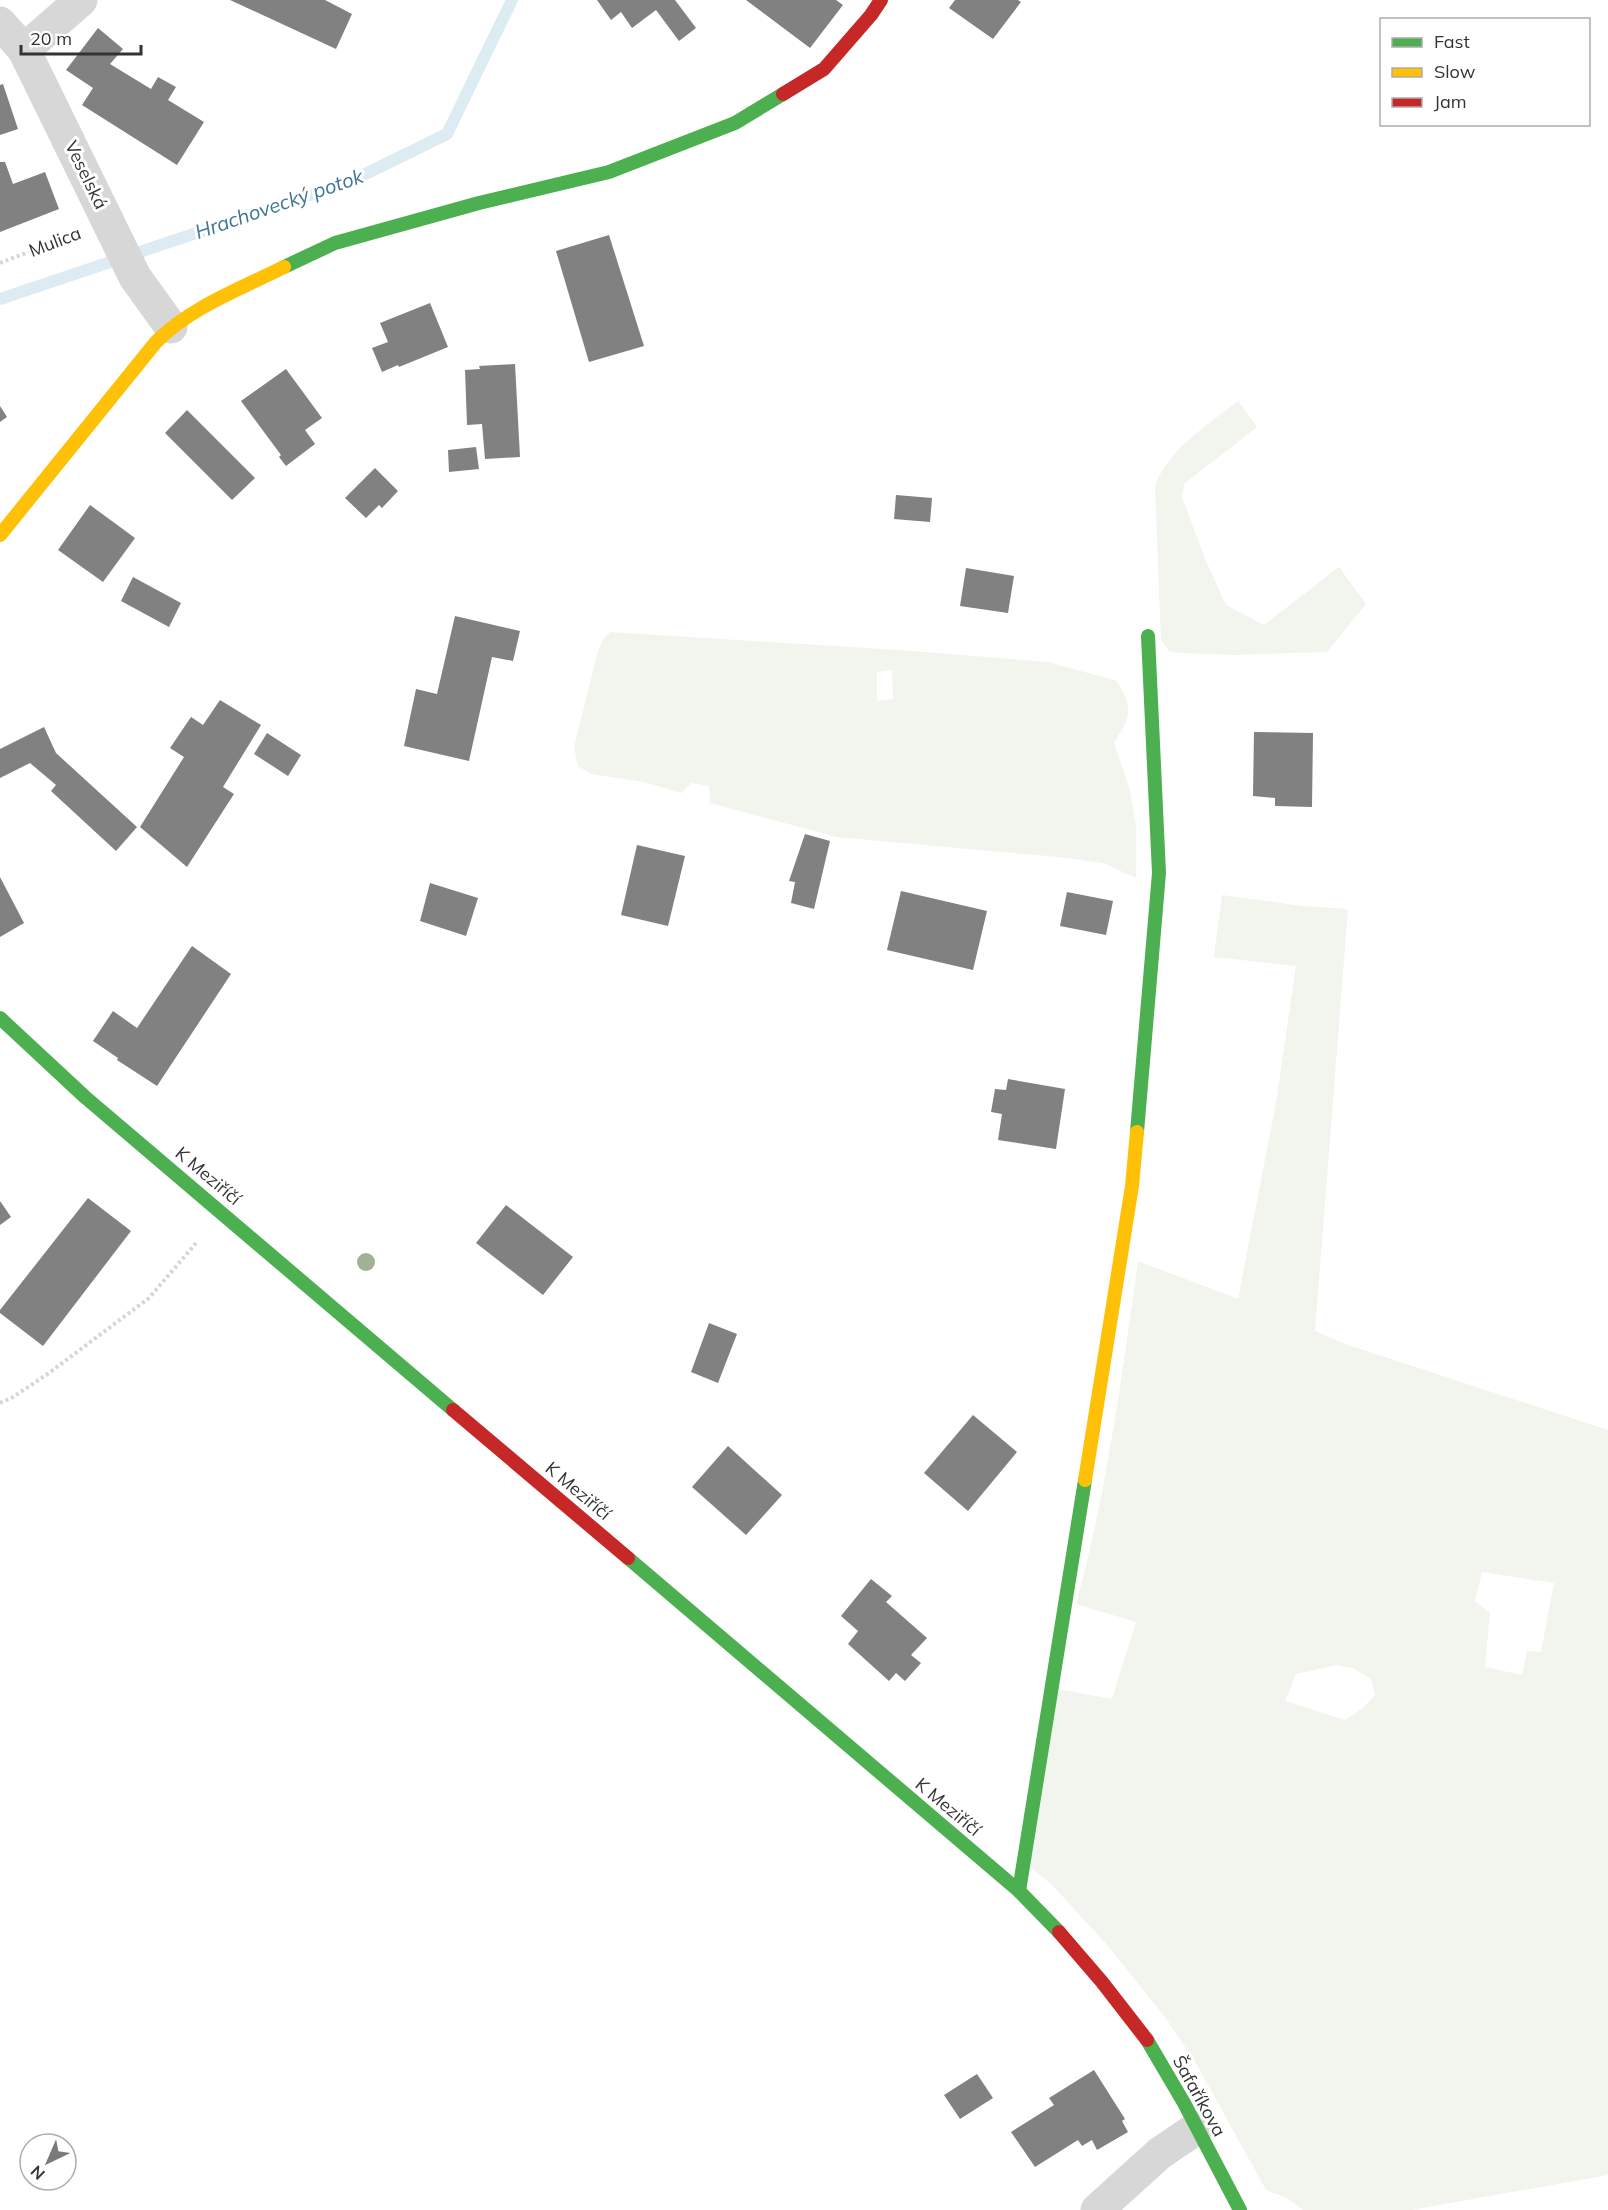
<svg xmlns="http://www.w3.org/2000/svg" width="1608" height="2210" font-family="Mulish,sans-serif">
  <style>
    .green { fill: #f1f5ed; fill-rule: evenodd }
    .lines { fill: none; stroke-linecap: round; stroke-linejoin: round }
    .stream { stroke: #ddebf3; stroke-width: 12 }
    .building { fill: #818181 }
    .path { stroke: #d6d6d6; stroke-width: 4; stroke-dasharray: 3 3; stroke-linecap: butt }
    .street { stroke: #d7d7d7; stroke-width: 33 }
    .fast { stroke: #4caf50; stroke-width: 14 }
    .slow { stroke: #ffc107; stroke-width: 14 }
    .jam { stroke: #c62828; stroke-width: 14 }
    .tree { fill: #a2b095 }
    .labels { text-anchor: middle; stroke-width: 6; stroke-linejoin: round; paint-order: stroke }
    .street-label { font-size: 18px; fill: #333; stroke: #fff }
    .water-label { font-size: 20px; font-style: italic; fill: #3f7597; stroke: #fff }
  </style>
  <rect width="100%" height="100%" fill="#fff"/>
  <g class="green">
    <path d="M 1238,401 L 1257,427 L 1184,484 L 1182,497 L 1206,561 L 1226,605 L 1264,625 L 1339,567 L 1366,604 L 1327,652 L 1235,655 L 1179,653 L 1169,651 L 1161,640 L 1155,486 C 1169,448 1208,425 1238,401 Z"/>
    <path d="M 610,632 L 898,650 L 1048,662 L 1117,681 C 1134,711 1131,715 1114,743 L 1130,790 L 1136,826 L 1136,878 L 1103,863 L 1058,857 L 837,837 L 710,803 L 709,786 L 691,783 L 681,793 L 644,782 L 591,774 L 578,766 L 574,747 L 597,655 L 602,641 ZM 892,670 L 893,699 L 877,701 L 877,672 Z"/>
    <path d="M 1222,895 L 1302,906 L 1348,909 L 1315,1331 L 1345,1344 L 1608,1430 L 1608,2175 L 1411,2210 L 1303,2210 L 1287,2198 L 1266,2190 L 1197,2065 L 1167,2020 L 1109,1947 L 1052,1885 L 1029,1866 L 1058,1689 L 1112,1699 L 1136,1622 L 1076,1604 C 1107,1491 1122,1376 1138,1261 L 1238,1299 L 1276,1103 L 1296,966 L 1214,957 ZM 1482,1572 L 1554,1583 L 1541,1652 L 1527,1651 L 1522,1675 L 1485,1667 L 1490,1613 L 1475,1601 ZM 1336,1665 L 1353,1668 L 1371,1679 L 1375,1695 L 1363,1708 L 1345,1720 L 1285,1701 L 1296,1674 Z"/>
  </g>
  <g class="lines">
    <path class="stream" d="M 0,299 L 351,181 L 447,134 L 512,0"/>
  </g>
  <g class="building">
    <path d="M 230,0 L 325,0 L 352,14 L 336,49 Z"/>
    <path d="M 597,0 L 675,0 L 696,28 L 679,41 L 656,10 L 632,28 L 621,12 L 611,20 Z"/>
    <path d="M 746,0 L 836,0 L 843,5 L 810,48 Z"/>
    <path d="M 955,0 L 1018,0 L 1021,2 L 993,39 L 949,8 Z"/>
    <path d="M 98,28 L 123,49 L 110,64 L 151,89 L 158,77 L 176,87 L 168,100 L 204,122 L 177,165 L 82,105 L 93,88 L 66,70 Z"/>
    <path d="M 3,84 L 18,129 L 0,135 L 0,85 Z"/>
    <path d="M 0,162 L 5,162 L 13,184 L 45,172 L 59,209 L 0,232 Z"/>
    <path d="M 609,235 L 644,346 L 589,362 L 556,251 Z"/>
    <path d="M 430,303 L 448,347 L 399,367 L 398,365 L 382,372 L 372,348 L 388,342 L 380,323 Z"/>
    <path d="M 515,364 L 520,457 L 485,459 L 482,424 L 467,425 L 465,370 L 480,369 L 479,366 Z"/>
    <path d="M 286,369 L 322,418 L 305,430 L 315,444 L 286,466 L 279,457 L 281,455 L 241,401 Z"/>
    <path d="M 0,406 L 7,417 L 0,422 Z"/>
    <path d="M 187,410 L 255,478 L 232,500 L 165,433 Z"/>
    <path d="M 476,447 L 479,469 L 449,472 L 448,450 Z"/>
    <path d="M 375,468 L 398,491 L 382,508 L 379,505 L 366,518 L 345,498 Z"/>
    <path d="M 896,495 L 932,498 L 930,522 L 894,519 Z"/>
    <path d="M 90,505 L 135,538 L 103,582 L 58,550 Z"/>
    <path d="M 966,568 L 1014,576 L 1008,613 L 960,606 Z"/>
    <path d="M 133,577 L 181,603 L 169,627 L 121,601 Z"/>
    <path d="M 455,616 L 520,631 L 513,661 L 492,657 L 469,761 L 404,746 L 416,689 L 437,694 Z"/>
    <path d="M 220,700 L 261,725 L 223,787 L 234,794 L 187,867 L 140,827 L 184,757 L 170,748 L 191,717 L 203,725 Z"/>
    <path d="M 44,727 L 56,753 L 137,827 L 116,851 L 51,791 L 56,785 L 30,763 L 0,778 L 0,749 Z"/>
    <path d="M 1254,732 L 1313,733 L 1312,807 L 1275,806 L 1275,798 L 1253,796 Z"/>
    <path d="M 267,733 L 301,755 L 288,776 L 254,754 Z"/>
    <path d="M 805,834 L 830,841 L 814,909 L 791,903 L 795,882 L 789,881 Z"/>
    <path d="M 637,845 L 685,856 L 668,926 L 621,915 Z"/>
    <path d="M 0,877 L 24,923 L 0,937 Z"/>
    <path d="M 430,883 L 478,898 L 466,936 L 420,921 Z"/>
    <path d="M 901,891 L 987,911 L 973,970 L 887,950 Z"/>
    <path d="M 1067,892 L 1113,901 L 1106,935 L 1060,926 Z"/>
    <path d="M 192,946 L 231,974 L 157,1086 L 117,1060 L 118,1058 L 93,1041 L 113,1011 L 137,1028 Z"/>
    <path d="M 1008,1079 L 1065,1089 L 1056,1149 L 998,1140 L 1002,1114 L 991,1112 L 995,1089 L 1006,1090 Z"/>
    <path d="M 88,1198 L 131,1231 L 43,1346 L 0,1313 L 0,1310 Z"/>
    <path d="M 0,1201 L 11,1217 L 0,1225 Z"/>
    <path d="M 506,1205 L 573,1257 L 543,1295 L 476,1243 Z"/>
    <path d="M 709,1323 L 737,1334 L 718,1383 L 691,1372 Z"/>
    <path d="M 973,1415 L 1017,1452 L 968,1511 L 924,1473 Z"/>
    <path d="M 728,1446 L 782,1495 L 746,1535 L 692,1487 Z"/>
    <path d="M 871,1579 L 892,1596 L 886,1602 L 927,1638 L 911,1655 L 921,1663 L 905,1681 L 896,1673 L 889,1681 L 848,1644 L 858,1631 L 841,1616 Z"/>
    <path d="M 1094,2070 L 1125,2119 L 1122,2121 L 1128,2132 L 1097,2150 L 1092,2140 L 1082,2146 L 1078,2140 L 1035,2167 L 1011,2132 L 1054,2105 L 1049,2098 Z"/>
    <path d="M 977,2074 L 993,2098 L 960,2119 L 944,2095 Z"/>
  </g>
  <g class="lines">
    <g class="path">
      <path d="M 0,263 L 75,234"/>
      <path d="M 0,1403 L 13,1397 L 49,1373 L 149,1298 L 197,1242"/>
    </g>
    <g class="street">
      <path d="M 0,23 L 24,50 L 135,277 L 171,327"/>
      <path d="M 24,50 L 81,0"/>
      <path d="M 1097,2210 L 1160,2153 L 1197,2128"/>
    </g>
    <g class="fast">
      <path d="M 284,267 L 335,243 L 479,203 L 609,172 L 735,123 L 783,94"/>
      <path d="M 0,1018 L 85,1097 L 453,1410"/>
      <path d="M 1137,1132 L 1159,873 L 1148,636"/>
      <path d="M 628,1558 L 1019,1891 L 1059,1932"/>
      <path d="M 1019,1891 L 1085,1480"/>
      <path d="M 1147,2040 L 1184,2103 L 1240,2210"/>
    </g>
    <g class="slow">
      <path d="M 0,535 L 156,342 C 191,307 240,289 284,267"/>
      <path d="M 1085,1480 L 1132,1186 L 1137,1132"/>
    </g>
    <g class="jam">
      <path d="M 783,94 L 824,69 L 871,15 L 881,0"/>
      <path d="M 453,1410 L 628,1558"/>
      <path d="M 1059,1932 L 1102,1982 L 1147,2040"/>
    </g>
  </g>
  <circle class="tree" cx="366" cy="1262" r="9"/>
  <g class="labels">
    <g class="street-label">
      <text transform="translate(86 175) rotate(64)" y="6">Veselská</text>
      <text transform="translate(55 242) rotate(-21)" y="6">Mulica</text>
      <text transform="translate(208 1176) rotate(40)" y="6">K Meziříčí</text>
      <text transform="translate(578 1491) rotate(40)" y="6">K Meziříčí</text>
      <text transform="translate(948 1807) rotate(40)" y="6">K Meziříčí</text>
      <text transform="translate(1199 2096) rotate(61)" y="6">Šafaříkova</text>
    </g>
    <g class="water-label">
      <text transform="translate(279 204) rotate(-19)" y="7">Hrachovecký potok</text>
    </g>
  </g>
  <rect x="1380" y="18" width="210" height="108" fill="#ffffff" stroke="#adadad" stroke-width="1.5"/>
  <rect x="1392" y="38" width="30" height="9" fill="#4caf50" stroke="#adadad" stroke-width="1.5"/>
  <text x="1434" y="48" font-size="18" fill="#333333">Fast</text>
  <rect x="1392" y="68" width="30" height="9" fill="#ffc107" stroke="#adadad" stroke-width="1.5"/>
  <text x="1434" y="78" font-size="18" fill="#333333">Slow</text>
  <rect x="1392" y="98" width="30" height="9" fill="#c62828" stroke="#adadad" stroke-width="1.5"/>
  <text x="1434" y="108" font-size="18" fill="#333333">Jam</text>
  <g transform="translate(48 2162) rotate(224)"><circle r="28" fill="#ffffff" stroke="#adadad" stroke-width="1.5"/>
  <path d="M0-4.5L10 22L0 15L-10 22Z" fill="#7a7a7a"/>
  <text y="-9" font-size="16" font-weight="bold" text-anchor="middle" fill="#333333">N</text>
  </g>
  <path d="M21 45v9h120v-9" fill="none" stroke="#333333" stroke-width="3"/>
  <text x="30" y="45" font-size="18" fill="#333333" stroke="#ffffff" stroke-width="4.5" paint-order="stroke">20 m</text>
</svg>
